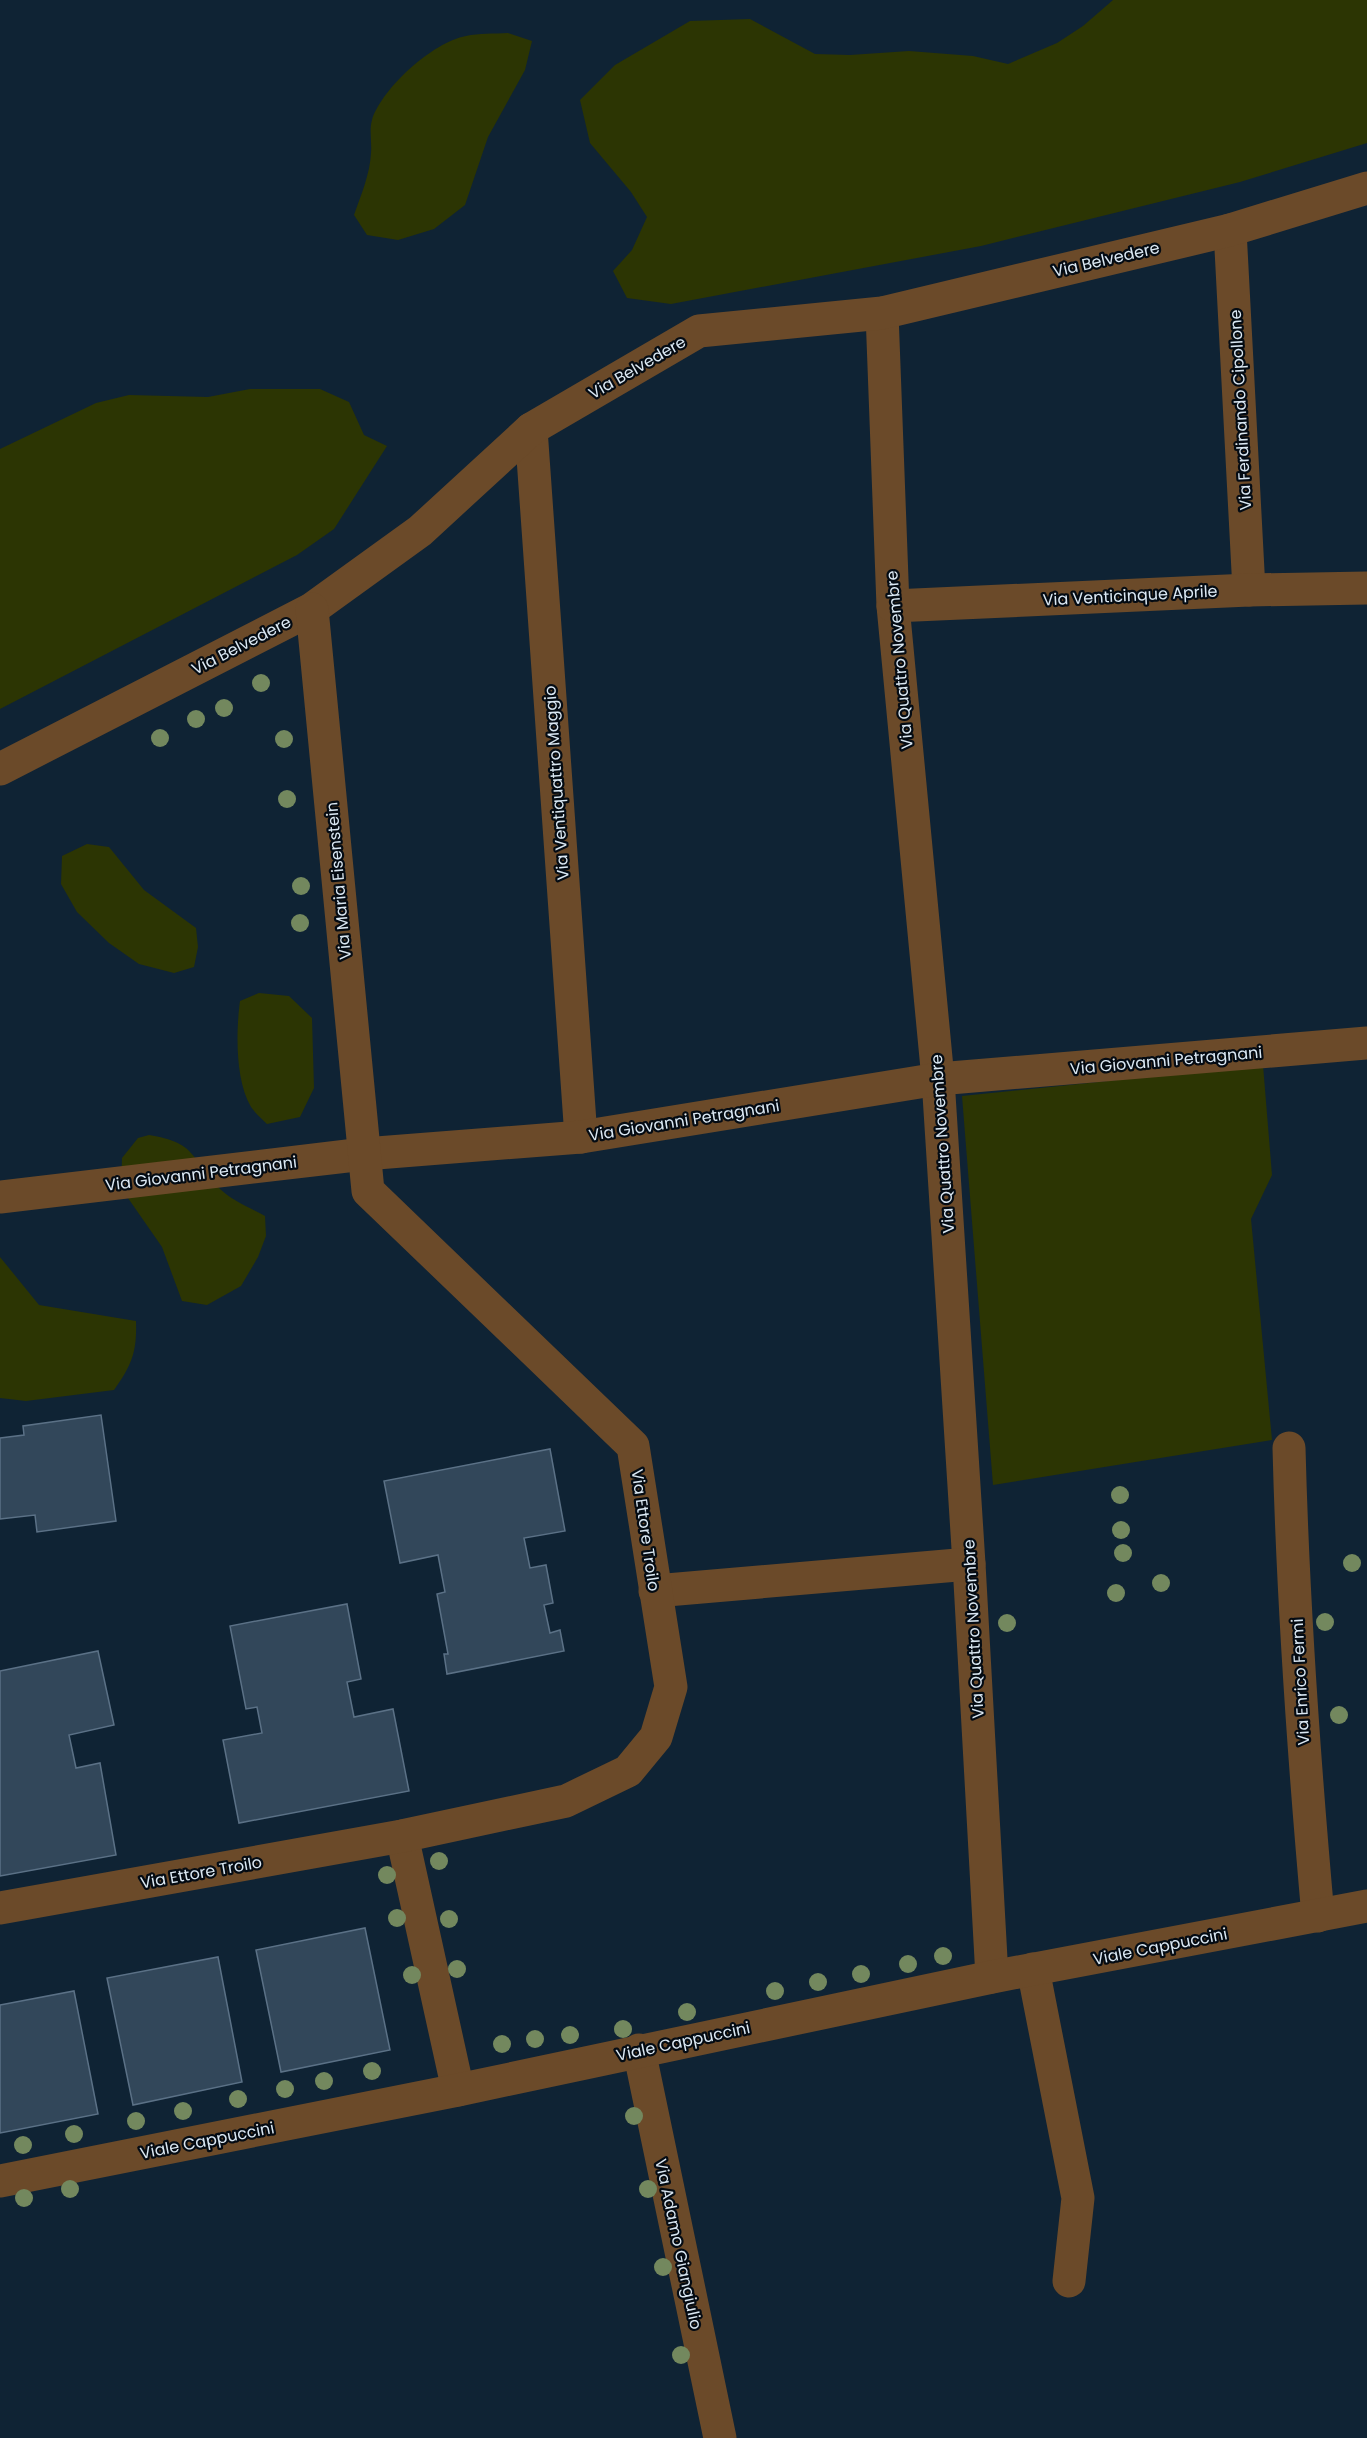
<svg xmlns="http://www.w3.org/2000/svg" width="1367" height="2438" font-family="Poppins,sans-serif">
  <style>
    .green { fill: #2c3503 }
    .building { fill: #32475a; stroke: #5b7186; stroke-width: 1.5 }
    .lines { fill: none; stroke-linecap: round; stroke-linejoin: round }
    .minor { stroke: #6b4a29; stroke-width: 33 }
    .tree { fill: #73885e }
    .labels { text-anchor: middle; stroke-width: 4.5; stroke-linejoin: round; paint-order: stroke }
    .street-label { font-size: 16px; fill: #dbe8f3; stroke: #040b13 }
  </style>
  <rect width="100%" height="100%" fill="#0f2334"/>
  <g class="green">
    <path d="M 1113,0 L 1367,0 L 1367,143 L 1240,182 L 981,246 L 671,304 L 627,298 L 613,271 L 632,250 L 647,217 L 631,192 L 590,143 L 580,100 L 615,65 L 690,21 L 750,19 L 815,54 L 850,55 L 909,51 L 973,56 L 1008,64 L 1057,43 L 1083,26 Z"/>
    <path d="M 508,33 L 532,41 L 525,70 L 488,137 L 465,205 L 434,229 L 398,240 L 367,235 L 354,215 C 361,195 370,174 371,153 C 372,142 369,130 372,120 C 382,88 433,42 466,36 C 479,33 494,34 508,33 Z"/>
    <path d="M 250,389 L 320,389 L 349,402 L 364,435 L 387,446 L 334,529 L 297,555 L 0,709 L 0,449 L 96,403 L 129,395 L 208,397 Z"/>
    <path d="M 87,844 L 109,847 L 144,890 L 196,928 L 198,947 L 194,967 L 174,973 L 139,964 L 109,943 L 77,912 L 61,884 L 62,856 Z"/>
    <path d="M 259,993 L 289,996 L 312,1018 L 314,1088 L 300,1117 L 267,1124 C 262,1119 255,1113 251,1107 C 235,1080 236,1031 240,1001 Z"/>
    <path d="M 1263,1065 L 1272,1175 L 1251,1219 L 1272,1440 L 993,1485 L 962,1096 Z"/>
    <path d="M 149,1135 C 196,1143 189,1155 217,1186 C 230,1200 249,1207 265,1216 L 266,1236 L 258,1257 L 241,1286 L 207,1305 L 182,1301 L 162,1247 L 121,1188 L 122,1158 L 138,1138 Z"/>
    <path d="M 0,1257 L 39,1305 L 136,1321 C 137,1352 132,1365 114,1390 L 26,1401 L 0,1398 Z"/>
  </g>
  <g class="building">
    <path d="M 101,1415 L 116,1521 L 37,1532 L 35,1515 L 0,1519 L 0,1438 L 24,1435 L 23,1426 Z"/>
    <path d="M 550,1449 L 565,1531 L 524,1538 L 530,1568 L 546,1565 L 553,1603 L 544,1605 L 550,1633 L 560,1630 L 564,1651 L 447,1674 L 444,1654 L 448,1654 L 437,1594 L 445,1592 L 438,1555 L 400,1563 L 384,1481 Z"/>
    <path d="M 347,1604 L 361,1679 L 347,1682 L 354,1717 L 393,1709 L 409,1791 L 239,1823 L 223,1740 L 262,1733 L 257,1707 L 246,1709 L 230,1626 Z"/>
    <path d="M 98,1651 L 114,1725 L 69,1735 L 76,1768 L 100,1763 L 116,1855 L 0,1876 L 0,1671 Z"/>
    <path d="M 365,1928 L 390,2050 L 281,2072 L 256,1950 Z"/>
    <path d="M 218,1957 L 242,2082 L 133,2105 L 107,1978 Z"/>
    <path d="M 74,1991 L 98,2114 L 0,2133 L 0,2005 Z"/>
  </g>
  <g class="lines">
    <g class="minor">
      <path d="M 1230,230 L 1249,590"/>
      <path d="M 882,313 L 893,606 L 938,1079 L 969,1564 L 992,1977"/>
      <path d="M 531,429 L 581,1137"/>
      <path d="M 893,606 L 1249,590 L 1367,588"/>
      <path d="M 0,769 L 312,609 L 420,531 L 531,429 L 699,331 L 882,313 L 1230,230 L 1367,188"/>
      <path d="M 0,1197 L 364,1154 L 581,1137 L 938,1079 L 1367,1043"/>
      <path d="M 1289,1448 C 1293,1604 1304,1760 1318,1916"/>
      <path d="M 655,1591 L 969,1564"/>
      <path d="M 402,1836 L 458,2090"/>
      <path d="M 0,1908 L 402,1836 L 566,1801 L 628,1771 L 656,1737 L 671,1687 L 633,1446 L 368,1191 L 312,609"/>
      <path d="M 1033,1969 L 1078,2198 L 1069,2281"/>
      <path d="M 639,2050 L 720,2438"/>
      <path d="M 0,2181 L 458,2090 L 992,1977 L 1367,1906"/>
    </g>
  </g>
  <g class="tree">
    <circle cx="261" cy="683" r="9"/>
    <circle cx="224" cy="708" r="9"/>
    <circle cx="196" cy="719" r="9"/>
    <circle cx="160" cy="738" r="9"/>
    <circle cx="284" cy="739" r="9"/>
    <circle cx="287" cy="799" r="9"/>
    <circle cx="301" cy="886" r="9"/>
    <circle cx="300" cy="923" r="9"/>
    <circle cx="1120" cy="1495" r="9"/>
    <circle cx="1121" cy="1530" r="9"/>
    <circle cx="1123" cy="1553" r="9"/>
    <circle cx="1352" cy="1563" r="9"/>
    <circle cx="1161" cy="1583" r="9"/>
    <circle cx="1116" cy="1593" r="9"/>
    <circle cx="1325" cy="1622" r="9"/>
    <circle cx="1007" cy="1623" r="9"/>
    <circle cx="1339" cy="1715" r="9"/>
    <circle cx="439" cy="1861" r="9"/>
    <circle cx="387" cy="1875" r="9"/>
    <circle cx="397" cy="1918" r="9"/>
    <circle cx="449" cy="1919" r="9"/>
    <circle cx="943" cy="1956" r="9"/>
    <circle cx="908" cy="1964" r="9"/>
    <circle cx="457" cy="1969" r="9"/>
    <circle cx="861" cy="1974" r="9"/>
    <circle cx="412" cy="1975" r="9"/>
    <circle cx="818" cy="1982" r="9"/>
    <circle cx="775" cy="1991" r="9"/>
    <circle cx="687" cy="2012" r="9"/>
    <circle cx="623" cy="2029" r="9"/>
    <circle cx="570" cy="2035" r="9"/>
    <circle cx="535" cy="2039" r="9"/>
    <circle cx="502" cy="2044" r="9"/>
    <circle cx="372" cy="2071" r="9"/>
    <circle cx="324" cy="2081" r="9"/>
    <circle cx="285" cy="2089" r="9"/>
    <circle cx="238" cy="2099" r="9"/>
    <circle cx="183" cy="2111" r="9"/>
    <circle cx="634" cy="2116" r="9"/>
    <circle cx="136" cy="2121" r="9"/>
    <circle cx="74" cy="2134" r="9"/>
    <circle cx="23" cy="2145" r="9"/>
    <circle cx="70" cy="2189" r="9"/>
    <circle cx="648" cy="2189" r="9"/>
    <circle cx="24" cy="2198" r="9"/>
    <circle cx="663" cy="2267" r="9"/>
    <circle cx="681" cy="2355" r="9"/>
  </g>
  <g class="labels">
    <g class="street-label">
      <text transform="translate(1106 259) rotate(-13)" y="6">Via Belvedere</text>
      <text transform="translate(637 367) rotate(-30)" y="6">Via Belvedere</text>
      <text transform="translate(1240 410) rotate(-93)" y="6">Via Ferdinando Cipollone</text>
      <text transform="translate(1130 595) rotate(-3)" y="6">Via Venticinque Aprile</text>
      <text transform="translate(241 645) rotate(-27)" y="6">Via Belvedere</text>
      <text transform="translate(899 660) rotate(-95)" y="6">Via Quattro Novembre</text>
      <text transform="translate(556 783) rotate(-94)" y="6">Via Ventiquattro Maggio</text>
      <text transform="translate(338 881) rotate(-95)" y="6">Via Maria Eisenstein</text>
      <text transform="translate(1166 1060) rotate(-5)" y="6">Via Giovanni Petragnani</text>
      <text transform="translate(684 1120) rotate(-9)" y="6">Via Giovanni Petragnani</text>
      <text transform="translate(942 1144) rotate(-94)" y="6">Via Quattro Novembre</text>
      <text transform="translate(201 1173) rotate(-7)" y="6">Via Giovanni Petragnani</text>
      <text transform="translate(646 1530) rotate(82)" y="6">Via Ettore Troilo</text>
      <text transform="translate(973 1629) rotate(-93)" y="6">Via Quattro Novembre</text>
      <text transform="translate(1300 1682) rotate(-93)" y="6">Via Enrico Fermi</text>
      <text transform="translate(201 1872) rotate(-10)" y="6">Via Ettore Troilo</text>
      <text transform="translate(1160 1946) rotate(-11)" y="6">Viale Cappuccini</text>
      <text transform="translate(683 2041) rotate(-12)" y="6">Viale Cappuccini</text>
      <text transform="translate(207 2140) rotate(-11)" y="6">Viale Cappuccini</text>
      <text transform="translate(679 2244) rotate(78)" y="6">Via Adamo Giangiulio</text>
    </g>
  </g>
</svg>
